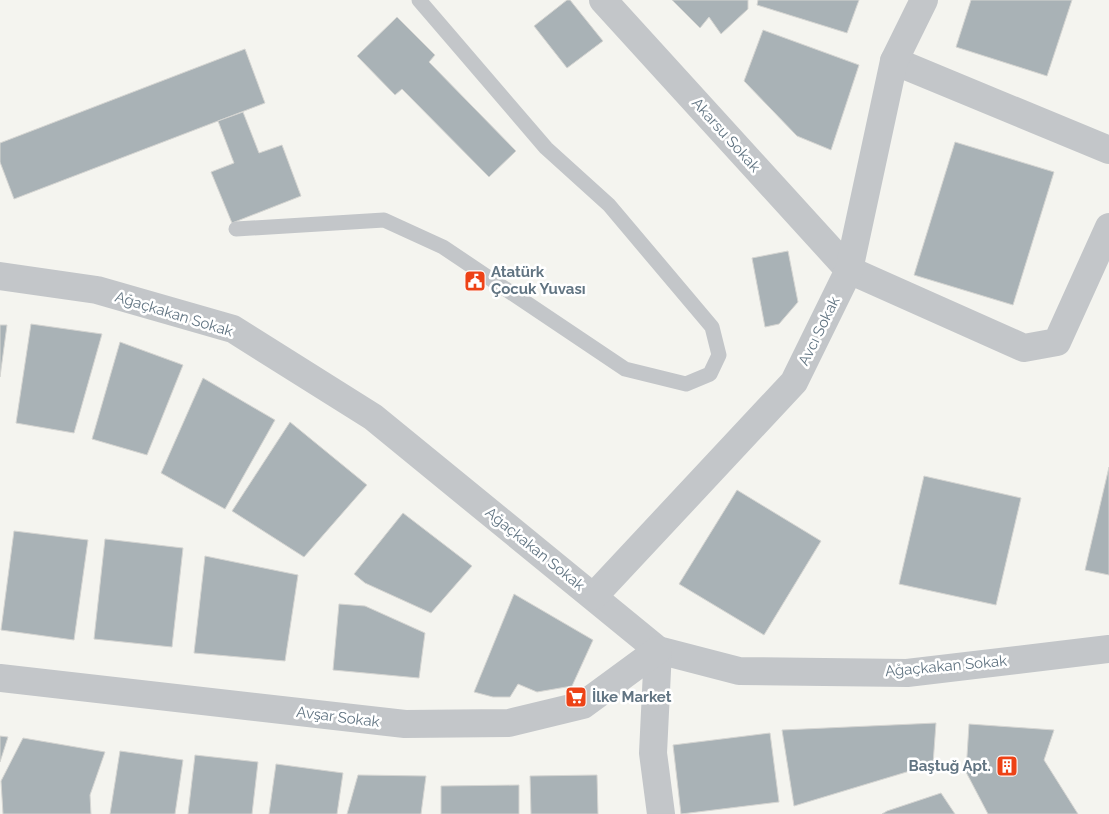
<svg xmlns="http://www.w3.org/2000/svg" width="1109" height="814" font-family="Raleway,sans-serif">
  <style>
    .building { fill: #a9b2b6; stroke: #d5d5d2 }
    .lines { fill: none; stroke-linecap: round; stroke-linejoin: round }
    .service { stroke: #c3c6c9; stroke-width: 15 }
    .minor { stroke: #c3c6c9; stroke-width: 28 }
    .labels { text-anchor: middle; stroke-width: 5; stroke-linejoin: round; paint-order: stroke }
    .street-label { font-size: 15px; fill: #617482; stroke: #fff }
    .poi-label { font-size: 15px; font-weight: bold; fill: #617482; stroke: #fff; text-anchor: start }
  </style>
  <rect width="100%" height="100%" fill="#f4f4ef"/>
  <g class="building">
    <path d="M 567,0 L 570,0 L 603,41 L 567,68 L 534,26 Z"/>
    <path d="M 672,0 L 748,0 L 748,9 L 721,34 L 709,17 L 700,28 Z"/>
    <path d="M 758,0 L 859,0 L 847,33 L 757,5 Z"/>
    <path d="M 971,0 L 1072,0 L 1047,76 L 956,47 Z"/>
    <path d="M 397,17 L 435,55 L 429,62 L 516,151 L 489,177 L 402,89 L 395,95 L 357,56 Z"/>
    <path d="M 763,30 L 859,65 L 831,150 L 797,136 L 744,81 Z"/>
    <path d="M 245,49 L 265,103 L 14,199 L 0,162 L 0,143 Z"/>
    <path d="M 243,112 L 259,153 L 282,145 L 301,196 L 232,223 L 211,172 L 234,163 L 218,121 Z"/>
    <path d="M 955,142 L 1054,172 L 1013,305 L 914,275 Z"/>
    <path d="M 788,251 L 798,302 L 779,324 L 765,327 L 752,258 Z"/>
    <path d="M 31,324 L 102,334 L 74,433 L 16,423 Z"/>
    <path d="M 0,325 L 7,325 L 0,377 Z"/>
    <path d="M 120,342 L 183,365 L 147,455 L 92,439 Z"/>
    <path d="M 203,378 L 275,420 L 225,509 L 161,473 Z"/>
    <path d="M 290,422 L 367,485 L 304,557 L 232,511 Z"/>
    <path d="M 1109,467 L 1109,575 L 1085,570 Z"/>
    <path d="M 924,476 L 1021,498 L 996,605 L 899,584 Z"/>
    <path d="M 737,490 L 821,541 L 764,635 L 679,584 Z"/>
    <path d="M 403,513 L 472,566 L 431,613 L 365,583 L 354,574 Z"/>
    <path d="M 14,531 L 88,540 L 74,640 L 1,630 Z"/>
    <path d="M 105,539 L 183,548 L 172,647 L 94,639 Z"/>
    <path d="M 205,556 L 298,575 L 285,661 L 194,653 Z"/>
    <path d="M 514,594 L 593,640 L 572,686 L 537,692 L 518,684 L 510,697 L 493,697 L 474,692 Z"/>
    <path d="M 339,604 L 365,606 L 425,633 L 419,678 L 333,670 Z"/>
    <path d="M 936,723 L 933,764 L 794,806 L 782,730 Z"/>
    <path d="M 969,724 L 1054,730 L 1044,760 L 1078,814 L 988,814 L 966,772 Z"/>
    <path d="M 770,733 L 779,802 L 681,814 L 673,745 Z"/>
    <path d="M 0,736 L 8,737 L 0,762 Z"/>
    <path d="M 23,738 L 105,752 L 90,795 L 91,814 L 3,814 L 1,781 Z"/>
    <path d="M 120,751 L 183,760 L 175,814 L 110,814 Z"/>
    <path d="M 195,755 L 258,762 L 252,814 L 188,814 Z"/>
    <path d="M 276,764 L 343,773 L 337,814 L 269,814 Z"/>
    <path d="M 358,775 L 426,776 L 421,814 L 347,814 Z"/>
    <path d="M 597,775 L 598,814 L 531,814 L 530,776 Z"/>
    <path d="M 519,785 L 519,814 L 441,814 L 441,786 Z"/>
    <path d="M 941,793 L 955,814 L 882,814 L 887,811 Z"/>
  </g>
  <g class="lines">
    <path class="service" d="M 236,229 L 384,220 L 443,247 L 625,369 L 686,384 L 710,374 L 719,355 L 712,327 L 609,205 L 546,148 L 419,0"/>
    <g class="minor">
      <path d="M 603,0 L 849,270 L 1024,348 L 1057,342 L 1109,227"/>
      <path d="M 894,61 L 1109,150"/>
      <path d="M 0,276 L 97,290 L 233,329 L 373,417 L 658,650 L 739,671 L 907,673 L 1109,649"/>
      <path d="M 594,596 L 794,382 L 849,270 L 894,61 L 924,0"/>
      <path d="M 658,650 L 653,753 L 661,814"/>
      <path d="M 0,678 L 405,724 L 509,723 L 583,705 L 658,650"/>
    </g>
  </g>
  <defs>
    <g id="civic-square" transform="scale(1.125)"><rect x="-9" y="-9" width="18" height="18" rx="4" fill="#ed4216" stroke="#fff"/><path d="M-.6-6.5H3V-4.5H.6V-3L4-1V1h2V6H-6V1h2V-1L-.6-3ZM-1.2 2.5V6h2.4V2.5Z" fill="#fff"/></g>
    <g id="supermarket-square" transform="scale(1.125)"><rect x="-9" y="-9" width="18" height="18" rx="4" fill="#ed4216" stroke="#fff"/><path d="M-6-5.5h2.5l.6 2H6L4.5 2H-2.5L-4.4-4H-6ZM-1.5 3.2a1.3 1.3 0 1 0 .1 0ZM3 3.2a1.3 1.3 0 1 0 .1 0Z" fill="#fff"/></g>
    <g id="building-square" transform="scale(1.125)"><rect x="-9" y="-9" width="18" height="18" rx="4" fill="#ed4216" stroke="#fff"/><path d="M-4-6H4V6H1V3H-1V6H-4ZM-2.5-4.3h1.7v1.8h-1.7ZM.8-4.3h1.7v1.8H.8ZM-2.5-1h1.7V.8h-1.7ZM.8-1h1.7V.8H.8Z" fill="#fff"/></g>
  </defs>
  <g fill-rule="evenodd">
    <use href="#civic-square" x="475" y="281"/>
    <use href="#supermarket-square" x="576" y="697"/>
    <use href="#building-square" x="1007" y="766"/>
  </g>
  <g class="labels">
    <g class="street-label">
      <text transform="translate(726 135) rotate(48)" y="5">Akarsu Sokak</text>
      <text transform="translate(174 314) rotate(17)" y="5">Ağaçkakan Sokak</text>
      <text transform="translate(819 331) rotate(-64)" y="5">Avcı Sokak</text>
      <text transform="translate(535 549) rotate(39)" y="5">Ağaçkakan Sokak</text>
      <text transform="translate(946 666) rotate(-5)" y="5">Ağaçkakan Sokak</text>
      <text transform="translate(338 717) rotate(7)" y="5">Avşar Sokak</text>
    </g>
    <g class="poi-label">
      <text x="491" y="277">Atatürk<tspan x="491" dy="17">Çocuk Yuvası</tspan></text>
      <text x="592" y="702">İlke Market</text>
      <text x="991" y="771" text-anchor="end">Baştuğ Apt.</text>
    </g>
  </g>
</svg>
